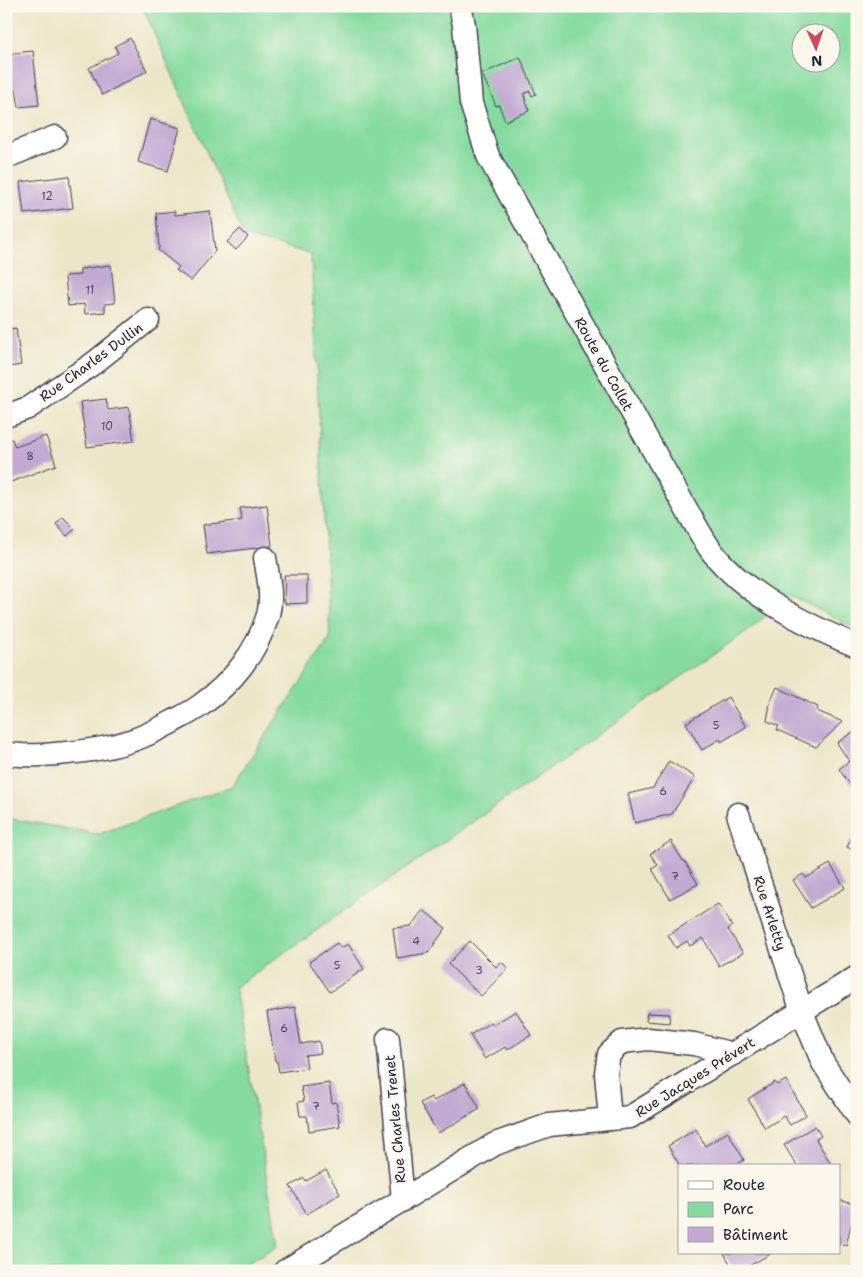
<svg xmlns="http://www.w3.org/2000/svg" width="863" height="1277" font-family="'Shantell Sans',sans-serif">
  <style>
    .green { fill: #85db9f; stroke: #547e6d; fill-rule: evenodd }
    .building { fill: #c1a9d2 }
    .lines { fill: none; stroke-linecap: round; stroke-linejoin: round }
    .minor-casing { stroke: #403f50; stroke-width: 25 }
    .minor { stroke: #fff; stroke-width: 22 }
    .labels { text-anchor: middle; stroke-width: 4.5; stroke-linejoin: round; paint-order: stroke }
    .number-label { font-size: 11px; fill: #4a4461 }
    .street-label { font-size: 14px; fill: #22223b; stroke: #fbf7ec }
  </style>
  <rect width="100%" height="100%" fill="#fbf7ec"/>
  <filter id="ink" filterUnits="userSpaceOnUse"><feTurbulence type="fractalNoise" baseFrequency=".02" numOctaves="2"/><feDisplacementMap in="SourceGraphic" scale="10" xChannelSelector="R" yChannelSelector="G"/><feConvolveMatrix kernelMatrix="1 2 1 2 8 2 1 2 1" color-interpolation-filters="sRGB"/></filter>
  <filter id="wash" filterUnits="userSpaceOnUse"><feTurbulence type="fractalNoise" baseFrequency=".0096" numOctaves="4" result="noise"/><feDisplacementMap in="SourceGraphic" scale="20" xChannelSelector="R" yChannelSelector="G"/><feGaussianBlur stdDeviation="1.12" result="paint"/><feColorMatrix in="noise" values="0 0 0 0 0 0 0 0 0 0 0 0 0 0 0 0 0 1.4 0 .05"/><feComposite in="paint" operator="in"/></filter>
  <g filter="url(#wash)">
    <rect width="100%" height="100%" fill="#ece6c8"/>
    <path class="green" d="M 142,6 L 857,6 L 857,629 L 789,595 L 753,627 L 235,987 L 278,1246 L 235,1271 L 6,1271 L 6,818 L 99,834 L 232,786 L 330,638 L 311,254 L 244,236 ZM 800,32 L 830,32 L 830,62 L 800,62 Z"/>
    <g id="blocks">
      <g class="building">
        <path d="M 130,38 L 147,71 L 102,95 L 89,68 L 118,53 L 115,46 Z"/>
        <path d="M 33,51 L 39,105 L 19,107 L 16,90 L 6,91 L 6,54 Z"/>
        <path d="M 520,57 L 536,94 L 532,96 L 530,91 L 524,94 L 529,111 L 505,121 L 499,105 L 496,106 L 482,74 Z"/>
        <path d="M 150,119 L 180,128 L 168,171 L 138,162 Z"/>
        <path d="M 69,176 L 73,208 L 24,214 L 20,182 Z"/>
        <path d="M 175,211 L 175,215 L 210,211 L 215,251 L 191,281 L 176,270 L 179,267 L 158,250 L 159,248 L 156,213 Z"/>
        <path d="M 240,229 L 248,237 L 236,250 L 227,242 Z"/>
        <path d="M 111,265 L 115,303 L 105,304 L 105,312 L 85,314 L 84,304 L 68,306 L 65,276 L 80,275 L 80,269 Z"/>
        <path d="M 16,328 L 21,365 L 9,367 L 10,379 L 6,380 L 6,330 Z"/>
        <path d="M 106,399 L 108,410 L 129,407 L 134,441 L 87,447 L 80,402 Z"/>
        <path d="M 46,436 L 56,465 L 11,482 L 6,469 L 6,441 L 12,439 L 15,447 Z"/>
        <path d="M 267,505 L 272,546 L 207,554 L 203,525 L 242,520 L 240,508 Z"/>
        <path d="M 63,517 L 75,529 L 67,536 L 56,524 Z"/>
        <path d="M 284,575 L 307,575 L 307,603 L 285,604 Z"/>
        <path d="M 777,687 L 818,707 L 817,711 L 843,722 L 816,747 L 777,730 L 779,726 L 767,721 L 770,703 Z"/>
        <path d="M 728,697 L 746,727 L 721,742 L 720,739 L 702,750 L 686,723 Z"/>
        <path d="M 857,729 L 857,788 L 854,790 L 839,769 L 849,761 L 837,743 Z"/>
        <path d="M 669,761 L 695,777 L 672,814 L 635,823 L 628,794 L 653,788 Z"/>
        <path d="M 857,828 L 857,852 L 847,847 Z"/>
        <path d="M 671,841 L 683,861 L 684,860 L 698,884 L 670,899 L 652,869 L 658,865 L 650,854 Z"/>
        <path d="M 830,864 L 845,888 L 811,908 L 793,880 L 803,874 L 806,878 Z"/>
        <path d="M 718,904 L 732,926 L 728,929 L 743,953 L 719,966 L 703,938 L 690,946 L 687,941 L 676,948 L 668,935 Z"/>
        <path d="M 423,910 L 446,928 L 428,953 L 397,958 L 393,928 L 411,926 Z"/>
        <path d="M 470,941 L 496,967 L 501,962 L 508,968 L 481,996 L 448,964 Z"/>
        <path d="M 337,943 L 341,948 L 348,944 L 364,969 L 330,992 L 309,962 Z"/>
        <path d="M 295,1007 L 301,1044 L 319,1041 L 321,1053 L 305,1055 L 307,1068 L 279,1072 L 277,1061 L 275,1061 L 267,1012 Z"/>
        <path d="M 516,1011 L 531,1035 L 507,1050 L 505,1047 L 485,1059 L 470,1035 L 491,1022 L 493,1025 Z"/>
        <path d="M 647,1013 L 670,1014 L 669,1023 L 646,1021 Z"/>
        <path d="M 786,1080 L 806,1115 L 790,1125 L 784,1116 L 765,1128 L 748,1099 L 775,1082 L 777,1085 Z"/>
        <path d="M 329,1083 L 332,1103 L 336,1102 L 340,1126 L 309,1131 L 307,1116 L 300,1116 L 298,1102 L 304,1101 L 301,1087 Z"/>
        <path d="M 465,1083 L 480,1109 L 438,1133 L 420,1103 L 431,1097 L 434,1101 Z"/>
        <path d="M 815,1126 L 821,1136 L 816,1139 L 832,1166 L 797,1166 L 784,1145 Z"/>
        <path d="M 696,1129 L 705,1146 L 728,1132 L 744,1160 L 734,1166 L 680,1166 L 668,1146 Z"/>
        <path d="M 326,1170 L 340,1194 L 307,1214 L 290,1186 L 304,1178 L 306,1181 Z"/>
        <path d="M 839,1200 L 856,1205 L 846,1245 L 839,1244 Z"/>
        <path d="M 724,1253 L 772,1253 L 740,1271 L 734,1271 Z"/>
      </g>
    </g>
  </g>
  <g filter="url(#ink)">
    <use href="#blocks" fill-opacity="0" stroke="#403f50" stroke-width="1"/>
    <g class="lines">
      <g class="minor-casing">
        <g id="minor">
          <path d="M 460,6 L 464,25 L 471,103 L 488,156 L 689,514 C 697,527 704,541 713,553 C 746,595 808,626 857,646"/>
          <path d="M 6,157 L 55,137"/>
          <path d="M 6,416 L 28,408 L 94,363 L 148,320"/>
          <path d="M 6,753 C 25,757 47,755 67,753 C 88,751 110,748 130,741 C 144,737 159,729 172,722 C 181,717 192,712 201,705 C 232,683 257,652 268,615 C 273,597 268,576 265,558"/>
          <path d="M 738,814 L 802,1012 L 823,1063 L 857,1115"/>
          <path d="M 388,1039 L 403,1200"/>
          <path d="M 610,1119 L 606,1073 L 609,1054 L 622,1042 L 648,1039 L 694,1044 L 733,1054"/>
          <path d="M 285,1271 L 495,1144 L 549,1125 L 630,1117 L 857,977"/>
        </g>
      </g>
      <use href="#minor" class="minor"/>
    </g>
  </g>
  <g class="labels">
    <g class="number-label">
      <text x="47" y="200">12</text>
      <text x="90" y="294">11</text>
      <text x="107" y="430">10</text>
      <text x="30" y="460">8</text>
      <text x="716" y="729">5</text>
      <text x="663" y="795">6</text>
      <text x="675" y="880">7</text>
      <text x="416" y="945">4</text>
      <text x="337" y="969">5</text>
      <text x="479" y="974">3</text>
      <text x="284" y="1032">6</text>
      <text x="316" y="1110">7</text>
    </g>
    <g class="street-label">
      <text transform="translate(91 362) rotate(-36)" y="5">Rue Charles Dullin</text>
      <text transform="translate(604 364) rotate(61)" y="5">Route du Collet</text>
      <text transform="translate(770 913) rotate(72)" y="5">Rue Arletty</text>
      <text transform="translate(695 1077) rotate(-32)" y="5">Rue Jacques Prévert</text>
      <text transform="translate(395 1119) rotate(-95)" y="5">Rue Charles Trenet</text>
    </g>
  </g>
  <rect width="863" height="1277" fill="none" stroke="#fbf7ec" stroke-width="25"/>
  <rect x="678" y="1164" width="162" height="90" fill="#fbf7ec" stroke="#a4a2a5"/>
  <rect x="688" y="1181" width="25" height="8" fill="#ffffff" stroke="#a4a2a5"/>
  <text x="723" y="1190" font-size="15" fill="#22223b">Route</text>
  <rect x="688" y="1202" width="25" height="15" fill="#85db9f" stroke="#a4a2a5"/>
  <text x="723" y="1214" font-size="15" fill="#22223b">Parc</text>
  <rect x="688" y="1227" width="25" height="15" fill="#c1a9d2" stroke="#a4a2a5"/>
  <text x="723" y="1240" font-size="15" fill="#22223b">Bâtiment</text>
  <g transform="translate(816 48) rotate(177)"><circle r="24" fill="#fbf7ec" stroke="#a4a2a5"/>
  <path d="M0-4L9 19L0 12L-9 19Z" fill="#d1495b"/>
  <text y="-8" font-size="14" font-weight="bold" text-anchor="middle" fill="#22223b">N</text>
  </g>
</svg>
